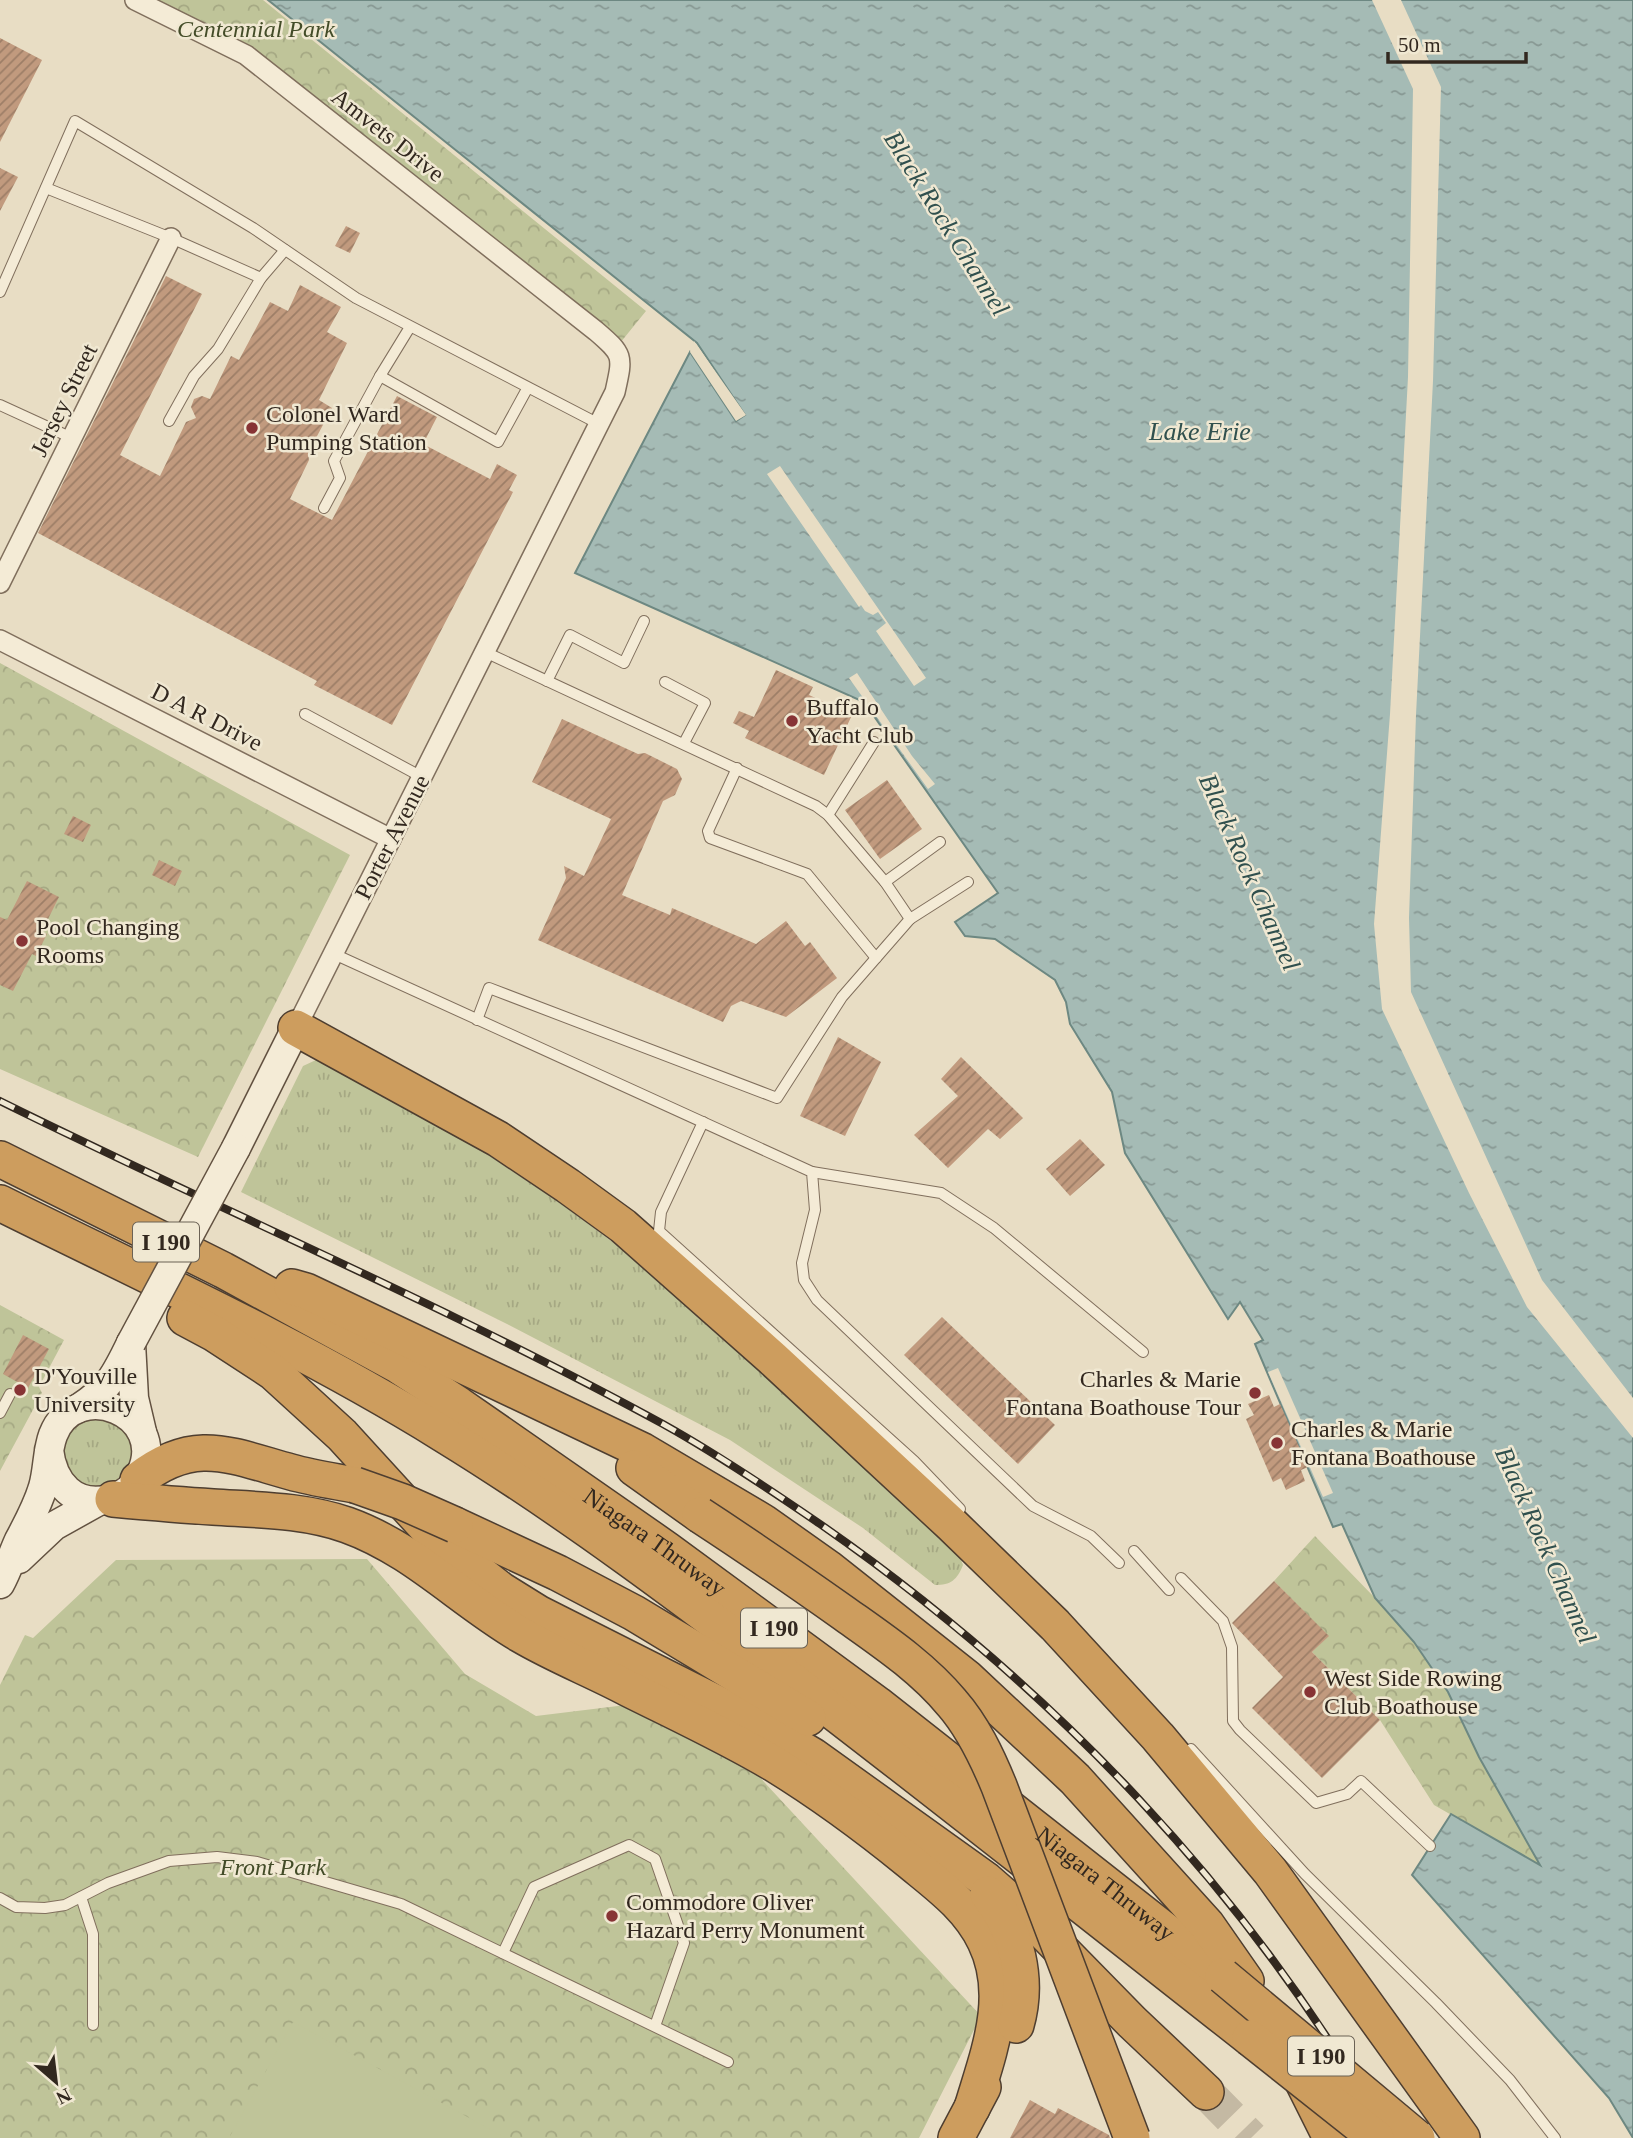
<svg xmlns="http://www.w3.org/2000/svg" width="1633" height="2138" font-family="'Times New Roman',serif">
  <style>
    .grass { fill: url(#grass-tufts) }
    .park { fill: url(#park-crowns) }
    .pitch { fill: #bfc499 }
    .water { fill: url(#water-ripples); stroke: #6d8882; stroke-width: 2 }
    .pier { fill: #e8ddc4 }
    .building { fill: url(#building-hatch) }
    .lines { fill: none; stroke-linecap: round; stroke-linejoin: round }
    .highway-tunnel { stroke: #c4b9a3; stroke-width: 35; stroke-dasharray: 35 18; stroke-linecap: butt }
    .lane-casing { stroke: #806f5d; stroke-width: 12 }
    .street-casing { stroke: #806f5d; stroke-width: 22 }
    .secondary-casing { stroke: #625140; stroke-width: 31 }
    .highway-casing { stroke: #4e3e30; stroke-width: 38 }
    .lane { stroke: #f4ebd6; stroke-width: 10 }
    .street { stroke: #f4ebd6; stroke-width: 19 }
    .secondary { stroke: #f4ebd6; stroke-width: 28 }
    .highway { stroke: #cd9d5e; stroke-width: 35 }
    .rail-casing { stroke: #32281f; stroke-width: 8 }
    .rail { stroke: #f0e8d2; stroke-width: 5; stroke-dasharray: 16; stroke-linecap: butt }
    .secondary-bridge-casing { stroke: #625140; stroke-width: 31; stroke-linecap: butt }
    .highway-bridge-casing { stroke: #4e3e30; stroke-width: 38; stroke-linecap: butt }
    .secondary-bridge { stroke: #f4ebd6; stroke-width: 28 }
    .highway-bridge { stroke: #cd9d5e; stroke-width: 35 }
    .poi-dot { fill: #873435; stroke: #f0e8d2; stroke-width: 2.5 }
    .labels { text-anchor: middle; stroke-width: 5; stroke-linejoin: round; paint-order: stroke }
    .shield { fill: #f0e8d2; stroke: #6b6255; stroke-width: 2 }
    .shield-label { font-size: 23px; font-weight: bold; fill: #32281f }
    .park-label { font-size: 24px; font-style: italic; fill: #434c28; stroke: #f0e8d2 }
    .street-label { font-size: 24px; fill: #32281f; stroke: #f0e8d2 }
    .poi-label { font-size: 24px; fill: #32281f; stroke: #f0e8d2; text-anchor: start }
    .water-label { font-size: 26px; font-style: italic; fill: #30504e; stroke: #f0e8d2 }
  </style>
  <defs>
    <pattern id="grass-tufts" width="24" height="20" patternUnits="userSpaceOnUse" patternTransform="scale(1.75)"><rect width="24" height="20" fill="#bfc499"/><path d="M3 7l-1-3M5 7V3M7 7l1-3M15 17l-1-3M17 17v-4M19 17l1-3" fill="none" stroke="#a5a883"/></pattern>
    <pattern id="park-crowns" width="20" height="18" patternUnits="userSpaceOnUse" patternTransform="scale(1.75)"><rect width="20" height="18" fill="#bfc499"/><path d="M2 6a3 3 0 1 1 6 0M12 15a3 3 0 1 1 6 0" fill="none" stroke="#a5a883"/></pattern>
    <pattern id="water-ripples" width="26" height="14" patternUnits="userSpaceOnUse" patternTransform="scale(1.75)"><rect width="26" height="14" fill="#a5bbb5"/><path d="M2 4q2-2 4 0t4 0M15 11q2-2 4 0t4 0" fill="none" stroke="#879893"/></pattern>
    <pattern id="building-hatch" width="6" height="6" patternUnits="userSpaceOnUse" patternTransform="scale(1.75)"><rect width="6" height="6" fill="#c19a7e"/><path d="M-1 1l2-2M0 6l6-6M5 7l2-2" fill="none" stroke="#9d7e67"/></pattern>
  </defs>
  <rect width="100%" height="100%" fill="#e8ddc4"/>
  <g class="grass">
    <path d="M 316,1060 L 323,1062 L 478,1148 L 560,1203 L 630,1255 L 735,1345 L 960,1557 L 963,1565 C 957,1580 951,1585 935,1585 L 863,1528 L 730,1440 L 507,1324 L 241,1192 L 303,1066 Z"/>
    <path d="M 105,1415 L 134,1438 L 131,1474 L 99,1492 L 75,1484 L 62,1462 L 64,1438 L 81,1419 Z"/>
  </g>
  <g class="park">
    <path d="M 135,0 L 263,0 L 646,311 L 616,348 L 246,55 Z"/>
    <path d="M 0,663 L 350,855 L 198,1157 L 0,1069 Z"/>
    <path d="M 0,1305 L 64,1340 L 39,1387 L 42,1393 L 0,1471 Z"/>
    <path d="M 1315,1536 L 1375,1598 L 1414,1642 L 1448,1692 L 1479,1757 L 1541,1866 L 1434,1805 L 1380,1720 L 1312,1652 L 1328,1636 L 1274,1581 Z"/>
    <path d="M 367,1559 L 465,1674 L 536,1716 L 626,1705 L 754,1771 L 981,2016 L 919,2138 L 0,2138 L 0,1685 L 25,1635 L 33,1638 L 116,1560 Z"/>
  </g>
  <path class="pitch" d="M 293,2022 L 506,2138 L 229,2138 Z"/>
  <path class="water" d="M 268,0 L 1633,0 L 1633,2138 L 1609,2098 L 1412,1875 L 1451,1814 L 1540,1865 L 1479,1757 L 1448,1692 L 1414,1642 L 1375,1598 L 1342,1524 L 1333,1527 L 1255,1344 L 1263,1340 L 1240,1302 L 1228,1319 L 1125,1153 L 1112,1092 L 1070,1024 L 1066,1002 L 1055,980 L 995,939 L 965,936 L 955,922 L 998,893 L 864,702 L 575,573 L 690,352 L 736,421 L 745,415 L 697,343 Z"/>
  <g class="pier">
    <path d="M 1372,0 L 1401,0 L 1441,87 L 1433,381 L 1416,715 L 1409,918 L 1411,992 L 1542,1280 L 1633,1398 L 1633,1438 L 1527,1307 L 1469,1193 L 1382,1009 L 1374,924 L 1390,714 L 1408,377 L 1413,89 Z"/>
    <path d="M 694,341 L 746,415 L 736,421 L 690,352 L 691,349 L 737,416 L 741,414 L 693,344 Z"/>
    <path d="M 780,466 L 926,678 L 914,686 L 876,631 L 886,623 L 878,612 L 873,615 L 865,611 L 861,605 L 859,607 L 767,474 Z"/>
    <path d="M 857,673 L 912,756 L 935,784 L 928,789 L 849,678 Z"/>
    <path d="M 1278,1368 L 1333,1493 L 1323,1497 L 1268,1372 Z"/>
  </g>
  <g class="building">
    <path d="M 0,38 L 42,60 L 0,142 Z"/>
    <path d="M 0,168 L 18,177 L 0,211 Z"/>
    <path d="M 346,226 L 360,233 L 350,253 L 335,246 Z"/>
    <path d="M 166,276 L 202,294 L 120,455 L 160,476 L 186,422 L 196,418 L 191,407 L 194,399 L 202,396 L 210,399 L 231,356 L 239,360 L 270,302 L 288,311 L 300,285 L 341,307 L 327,332 L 347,343 L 319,400 L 332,408 L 308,453 L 309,460 L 290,499 L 332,520 L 397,396 L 437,417 L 423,444 L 490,479 L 497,464 L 517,475 L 509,490 L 513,492 L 392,725 L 314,685 L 317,681 L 38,533 Z"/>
    <path d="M 776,670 L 813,687 L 809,695 L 852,715 L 824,775 L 745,738 L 749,731 L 733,723 L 739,711 L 754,717 Z"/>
    <path d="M 562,719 L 638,754 L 645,753 L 677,769 L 682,779 L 675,795 L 663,801 L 622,895 L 670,915 L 672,908 L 756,944 L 786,921 L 805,946 L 810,942 L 837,978 L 786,1017 L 741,1001 L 731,1006 L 723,1022 L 538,940 L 566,878 L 564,866 L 584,876 L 611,819 L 532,782 Z"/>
    <path d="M 887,780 L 922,829 L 880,859 L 845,810 Z"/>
    <path d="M 73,816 L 91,825 L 83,842 L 64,834 Z"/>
    <path d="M 159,860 L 182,871 L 175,886 L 152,875 Z"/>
    <path d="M 27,881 L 59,897 L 42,931 L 47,934 L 36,956 L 32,954 L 13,991 L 0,985 L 0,917 L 7,920 Z"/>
    <path d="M 838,1037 L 881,1062 L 845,1136 L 800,1116 Z"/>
    <path d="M 961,1057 L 1023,1118 L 1000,1139 L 988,1129 L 948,1168 L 914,1135 L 958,1096 L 941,1079 Z"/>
    <path d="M 1080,1139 L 1105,1165 L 1070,1196 L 1046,1169 Z"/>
    <path d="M 942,1317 L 1055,1425 L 1018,1464 L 904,1355 Z"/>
    <path d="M 23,1335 L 49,1349 L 28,1388 L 3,1374 Z"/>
    <path d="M 1269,1395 L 1274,1407 L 1280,1404 L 1308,1467 L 1301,1470 L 1305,1481 L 1286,1490 L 1281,1478 L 1273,1482 L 1246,1419 L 1254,1415 L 1248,1404 Z"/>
    <path d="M 1274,1581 L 1329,1636 L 1312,1652 L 1380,1720 L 1322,1778 L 1252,1708 L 1283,1677 L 1232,1623 Z"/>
    <path d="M 1030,2100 L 1055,2114 L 1058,2108 L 1109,2135 L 1110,2138 L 1010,2138 Z"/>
  </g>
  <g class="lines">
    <path class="highway-tunnel" d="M 1206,2092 L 1251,2138"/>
    <g class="lane-casing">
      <g id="lane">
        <path d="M 46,188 L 171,238 L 261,278 L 285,250"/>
        <path d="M 0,292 L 75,121 L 253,228 L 356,298 L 599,424"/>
        <path d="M 410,327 L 380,376 L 498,442 L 527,389"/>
        <path d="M 0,405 L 72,438"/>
        <path d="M 169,421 L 194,376 L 218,349 L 261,278"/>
        <path d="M 324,508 L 340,478 L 334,461 L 380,376"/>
        <path d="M 485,652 L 816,806 L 828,815 L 885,882 L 910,919 L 968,882"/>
        <path d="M 547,681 L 570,635 L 624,663 L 644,621"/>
        <path d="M 665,682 L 705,703 L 684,743"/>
        <path d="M 305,714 L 422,777"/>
        <path d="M 737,768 L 708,831 L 710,838 L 807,874 L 876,958"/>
        <path d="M 828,815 L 874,742"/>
        <path d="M 885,882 L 940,842"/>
        <path d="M 334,954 L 812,1172 L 815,1210 L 802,1263 L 804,1280 L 817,1300 L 1033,1506 L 1091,1536 L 1119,1563"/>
        <path d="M 477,1020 L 489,988 L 777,1098 L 842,997 L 910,919"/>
        <path d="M 703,1122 L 661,1212 L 659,1231 L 914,1461 L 960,1509"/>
        <path d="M 812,1172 L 941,1193 L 994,1228 L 1143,1352"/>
        <path d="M 0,1413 L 10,1394"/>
        <path d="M 1134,1551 L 1169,1590"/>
        <path d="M 1181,1578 L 1223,1621 L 1232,1647 L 1233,1721 L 1240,1730 L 1316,1803 L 1347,1794 L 1361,1781 L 1430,1846"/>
        <path d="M 1191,1749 L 1305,1874 L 1436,2003 L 1510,2080 L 1555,2138"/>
        <path d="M 81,1897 L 93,1934 L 93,2025"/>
        <path d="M 0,1898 L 16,1907 L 45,1908 L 65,1905 L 108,1883 L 169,1861 L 217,1857 L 257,1862 L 401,1904 L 728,2062"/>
        <path d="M 503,1953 L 534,1887 L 629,1845 L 655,1859 L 684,1943 L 655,2026"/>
      </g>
    </g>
    <g class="street-casing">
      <g id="street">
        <path d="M 135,0 L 246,55 L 596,331 C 624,355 623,356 615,392 L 296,1028"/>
        <path d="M 0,583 L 171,238"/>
        <path d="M 0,640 L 391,839"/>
      </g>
    </g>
    <g class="secondary-casing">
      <g id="secondary">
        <path d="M 236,1148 L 296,1028"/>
        <path d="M 131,1343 L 134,1398 L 142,1432"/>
        <path d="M 79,1408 C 109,1389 116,1374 131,1343"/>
        <path d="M 19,1559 L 54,1526 L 97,1502"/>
        <path d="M 0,1584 C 8,1570 12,1555 19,1540 C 28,1523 37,1507 43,1487 C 48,1470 47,1451 53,1435 C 76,1376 169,1413 141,1473 C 135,1486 124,1496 110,1499 C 74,1508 53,1483 49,1450"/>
      </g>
    </g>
    <g class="highway-casing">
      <g id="highway">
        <path d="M 296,1028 L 498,1139 L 568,1186 L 623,1226 L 772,1358 L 952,1525 L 1055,1625 L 1158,1737 L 1270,1871 L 1462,2138"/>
        <path id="s1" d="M 0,1159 L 223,1270 L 399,1366 L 459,1405 L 666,1549 L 877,1704 L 1223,1976"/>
        <path d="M 0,1203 C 149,1277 301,1346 443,1434 C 572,1513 694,1606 814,1697 C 960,1809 1105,1924 1250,2038"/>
        <path d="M 292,1287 L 306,1291 L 643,1451 L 763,1522 L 828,1568 L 967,1678 L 1075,1779 L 1207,1925 L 1246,1981"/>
        <path d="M 185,1318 L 215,1334 L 273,1372 L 342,1435 L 426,1527 L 455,1554 L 501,1590 L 538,1613 L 762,1726 L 813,1756 L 986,1880 L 1033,1921 L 1132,2022 L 1206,2092"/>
        <path d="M 634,1468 L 700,1515"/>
        <path d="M 138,1480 C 194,1436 229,1455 291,1472 C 312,1478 334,1481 355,1485"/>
        <path d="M 113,1499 C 146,1502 180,1505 213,1507 C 259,1510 304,1510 347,1525 C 414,1549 461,1600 521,1635 C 555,1655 593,1670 627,1688 C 677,1713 727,1736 774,1764 C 821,1793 866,1826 909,1861 C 938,1885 968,1906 985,1941 C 1012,1996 988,2054 972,2108"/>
        <path d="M 455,1525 L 558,1573 L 634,1613 L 808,1718"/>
        <path d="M 988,1894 C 1017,1931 1029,1980 1016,2025"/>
        <path d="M 1298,2072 L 1331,2138"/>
        <path d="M 956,2138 L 983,2087"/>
      </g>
    </g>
    <use href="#lane" class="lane"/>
    <use href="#street" class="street"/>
    <use href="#secondary" class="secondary"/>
    <use href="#highway" class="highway"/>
    <g class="rail-casing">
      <path id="rail" d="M 0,1101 C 220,1210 447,1306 663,1424 C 717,1454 769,1489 820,1524 C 1050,1684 1251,1893 1388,2138"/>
    </g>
    <use href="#rail" class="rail"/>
    <g class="secondary-bridge-casing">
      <path id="secondary-bridge" d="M 131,1343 L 236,1148"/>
    </g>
    <g class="highway-bridge-casing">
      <g id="highway-bridge">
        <path d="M 355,1485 L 403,1502 L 455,1525"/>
        <path d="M 700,1515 C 749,1547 797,1580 845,1614 C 883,1641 922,1667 952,1703 C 973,1727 987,1757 999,1786 L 1132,2138"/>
        <path d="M 1223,1976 L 1417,2138"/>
        <path d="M 1250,2038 L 1376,2138"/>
      </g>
    </g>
    <use href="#secondary-bridge" class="secondary-bridge"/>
    <use href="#highway-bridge" class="highway-bridge"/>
  </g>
  <g class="poi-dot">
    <circle cx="252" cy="428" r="7"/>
    <circle cx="792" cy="721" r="7"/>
    <circle cx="22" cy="941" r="7"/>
    <circle cx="20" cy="1390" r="7"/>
    <circle cx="1255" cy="1393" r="7"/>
    <circle cx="1277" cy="1443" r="7"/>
    <circle cx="1310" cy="1692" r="7"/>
    <circle cx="612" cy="1916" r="7"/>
  </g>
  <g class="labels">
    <g class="shield">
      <rect x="133" y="1222.5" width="66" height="39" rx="5"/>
      <rect x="741" y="1608.5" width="66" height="39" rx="5"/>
      <rect x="1288" y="2036.5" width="66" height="39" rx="5"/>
    </g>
    <g class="shield-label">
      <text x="166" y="1250">I 190</text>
      <text x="774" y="1636">I 190</text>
      <text x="1321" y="2064">I 190</text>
    </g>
    <g class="park-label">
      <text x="256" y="37">Centennial Park</text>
      <text x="273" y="1875">Front Park</text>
    </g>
    <g class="street-label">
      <text transform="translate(388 135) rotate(38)" y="8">Amvets Drive</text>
      <text transform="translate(64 400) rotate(-64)" y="8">Jersey Street</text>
      <text transform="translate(207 717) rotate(27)" y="8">D A R Drive</text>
      <text transform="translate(392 837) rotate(-63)" y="8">Porter Avenue</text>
      <text dy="8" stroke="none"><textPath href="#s1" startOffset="760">Niagara Thruway</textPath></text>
      <text dy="8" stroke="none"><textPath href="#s1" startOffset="1326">Niagara Thruway</textPath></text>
    </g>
    <g class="poi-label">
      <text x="266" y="422">Colonel Ward<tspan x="266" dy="28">Pumping Station</tspan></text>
      <text x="806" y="715">Buffalo<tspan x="806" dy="28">Yacht Club</tspan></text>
      <text x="36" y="935">Pool Changing<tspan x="36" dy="28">Rooms</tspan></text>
      <text x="34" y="1384">D'Youville<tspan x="34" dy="28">University</tspan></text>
      <text x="1241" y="1387" text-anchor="end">Charles &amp; Marie<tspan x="1241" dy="28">Fontana Boathouse Tour</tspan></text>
      <text x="1291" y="1437">Charles &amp; Marie<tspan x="1291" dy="28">Fontana Boathouse</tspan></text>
      <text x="1324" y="1686">West Side Rowing<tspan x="1324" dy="28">Club Boathouse</tspan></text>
      <text x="626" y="1910">Commodore Oliver<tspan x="626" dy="28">Hazard Perry Monument</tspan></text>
    </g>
    <g class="water-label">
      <text transform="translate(947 223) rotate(58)" y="9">Black Rock Channel</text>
      <text x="1200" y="440">Lake Erie</text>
      <text transform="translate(1250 872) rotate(66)" y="9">Black Rock Channel</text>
      <text transform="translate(1546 1545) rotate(66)" y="9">Black Rock Channel</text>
    </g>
  </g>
  <g transform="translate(56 2082) rotate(152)" stroke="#f0e8d2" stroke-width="5" paint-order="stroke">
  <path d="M0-5L12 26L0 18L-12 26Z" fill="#32281f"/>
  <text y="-10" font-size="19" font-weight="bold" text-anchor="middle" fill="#32281f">N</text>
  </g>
  <path d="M1388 52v10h138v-10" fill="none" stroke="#32281f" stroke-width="3.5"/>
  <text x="1398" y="52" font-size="21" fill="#32281f" stroke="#f0e8d2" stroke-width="5" paint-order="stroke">50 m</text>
</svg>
